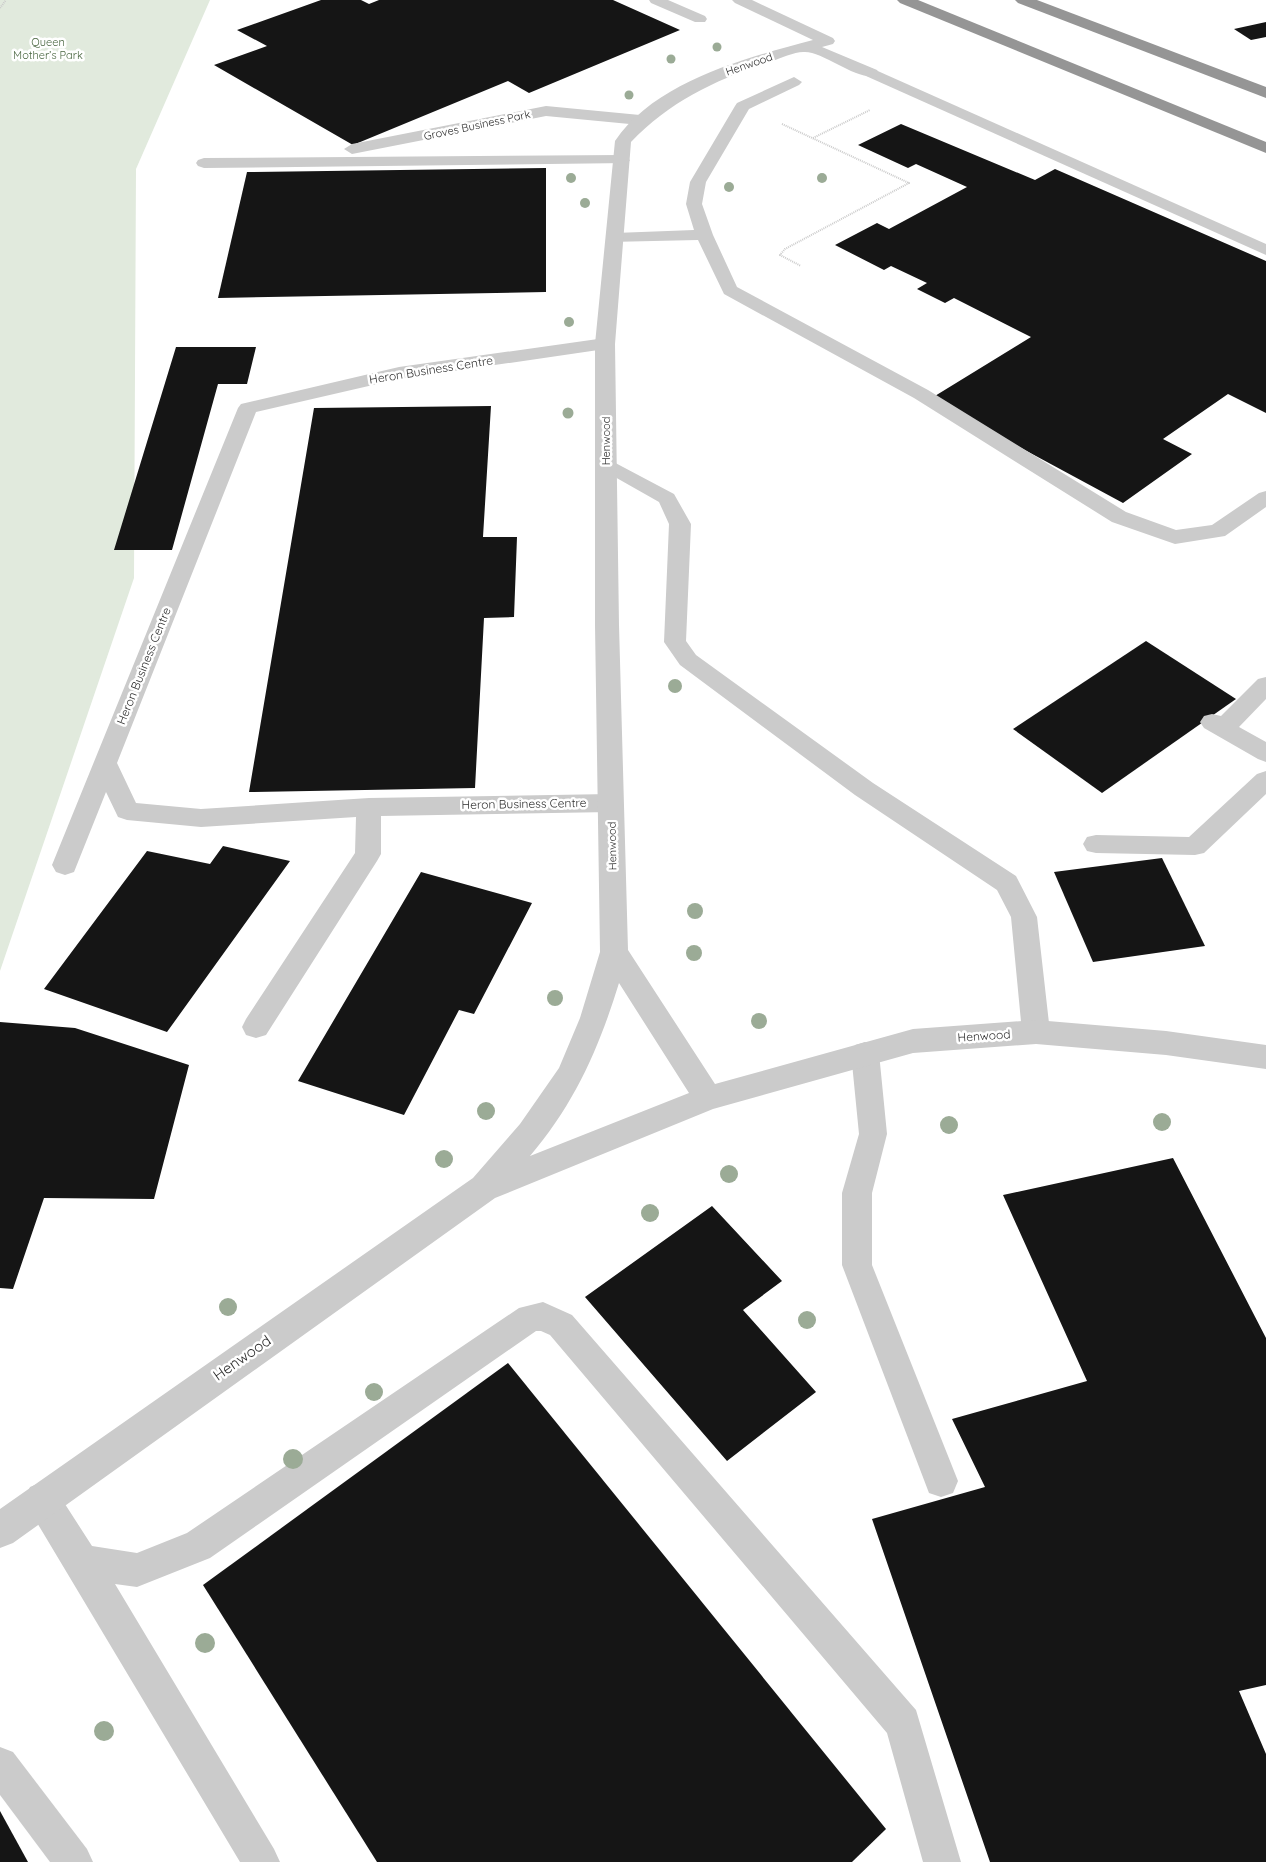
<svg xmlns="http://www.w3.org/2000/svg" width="1266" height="1862" font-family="Quicksand,sans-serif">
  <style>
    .green { fill: #e1eadd }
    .building { fill: #151515 }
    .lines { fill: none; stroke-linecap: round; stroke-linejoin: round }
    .path { stroke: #cbcbcb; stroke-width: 2; stroke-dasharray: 1 1; stroke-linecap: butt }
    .service { fill: #cbcbcb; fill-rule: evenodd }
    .minor { fill: #cbcbcb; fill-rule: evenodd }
    .motorway { fill: #959595; fill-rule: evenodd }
    .tree { fill: #9bab96 }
    .labels { text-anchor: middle; stroke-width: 5; stroke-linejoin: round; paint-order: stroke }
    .far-park-label { font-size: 11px; fill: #496640; stroke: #fff }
    .far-street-label { font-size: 11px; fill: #2e2e2e; stroke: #fff }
    .street-label { font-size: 12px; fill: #2e2e2e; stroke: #fff }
    .near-street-label { font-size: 15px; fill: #2e2e2e; stroke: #fff }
  </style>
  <rect width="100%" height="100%" fill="#fff"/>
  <path class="green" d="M 0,0 L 210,0 L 136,169 L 134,578 L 0,971 Z"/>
  <g class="building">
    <path d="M 321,0 L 361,0 L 369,4 L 379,0 L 613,0 L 680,30 L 529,93 L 508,81 L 353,145 L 214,65 L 267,46 L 237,30 Z"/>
    <path d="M 1266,22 L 1266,37 L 1251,40 L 1234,29 Z"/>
    <path d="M 901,124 L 1035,180 L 1055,169 L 1266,261 L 1266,413 L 1228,394 L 1163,439 L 1192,454 L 1123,503 L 930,399 L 1031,337 L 954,298 L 945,303 L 917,289 L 927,283 L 891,266 L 884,270 L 835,245 L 877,223 L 889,229 L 967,187 L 916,164 L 908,168 L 858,145 Z"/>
    <path d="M 546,168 L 546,292 L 218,298 L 247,172 Z"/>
    <path d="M 176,347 L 256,347 L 247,384 L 218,384 L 172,550 L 114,550 Z"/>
    <path d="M 491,406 L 483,537 L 517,537 L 514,617 L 484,618 L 475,788 L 249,792 L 314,408 Z"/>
    <path d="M 1146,641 L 1236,699 L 1102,793 L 1013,729 Z"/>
    <path d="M 223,846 L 290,861 L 167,1032 L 44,989 L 147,851 L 210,864 Z"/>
    <path d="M 1162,858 L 1205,946 L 1093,962 L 1054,872 Z"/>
    <path d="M 421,872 L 532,903 L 474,1014 L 459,1010 L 404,1115 L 298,1081 Z"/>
    <path d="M 0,1022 L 75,1028 L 189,1065 L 154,1199 L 44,1198 L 13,1289 L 0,1288 Z"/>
    <path d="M 1173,1158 L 1266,1338 L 1266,1685 L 1239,1691 L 1266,1754 L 1266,1862 L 990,1862 L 872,1519 L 985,1487 L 952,1419 L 1087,1381 L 1003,1195 Z"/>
    <path d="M 712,1206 L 782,1281 L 743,1310 L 816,1392 L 727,1461 L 585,1297 Z"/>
    <path d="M 508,1363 L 886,1829 L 852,1862 L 377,1862 L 203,1585 Z"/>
    <path d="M 0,1811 L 28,1862 L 0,1862 Z"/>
  </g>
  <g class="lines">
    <g class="path">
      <path d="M 0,8 L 6,0"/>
      <path d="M 782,124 L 909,183 L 785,249 L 780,255 L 801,266"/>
      <path d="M 813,138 L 870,110"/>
    </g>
    <g class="service">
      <path d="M 649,0 L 668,0 L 705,16 L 707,19 L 705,22 L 695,22 L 651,3 Z"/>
      <path d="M 871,68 L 1266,244 L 1266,255 L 866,76 L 863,73 L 866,70 Z"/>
      <path d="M 794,77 L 802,82 L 799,85 L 749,109 L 706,182 L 702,204 L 713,235 L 737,287 L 928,390 L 1126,512 L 1176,530 L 1212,525 L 1259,493 L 1266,491 L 1266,507 L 1225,536 L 1175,544 L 1112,522 L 914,398 L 724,294 L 698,240 L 609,242 L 606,238 L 609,234 L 615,233 L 694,230 L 686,204 L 690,182 L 735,106 L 737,103 Z"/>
      <path d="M 546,106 L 640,115 L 648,120 L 640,125 L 546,116 L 352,154 L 344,149 L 352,144 Z"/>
      <path d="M 622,155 L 630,160 L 628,163 L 204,168 L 198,166 L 196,163 L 198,160 L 204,158 Z"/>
      <path d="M 605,338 L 612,340 L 614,344 L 612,348 L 399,379 L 256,412 L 117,763 L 136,803 L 201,809 L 369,798 L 611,794 L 620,797 L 623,803 L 620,809 L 611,812 L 381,816 L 381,854 L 377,861 L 266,1035 L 256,1038 L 246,1035 L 242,1027 L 246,1019 L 355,853 L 356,817 L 201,827 L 127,820 L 118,817 L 106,792 L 74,872 L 65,875 L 56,872 L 52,865 L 238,408 L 241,404 L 399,367 Z"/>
      <path d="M 606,458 L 674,494 L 691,524 L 686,641 L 696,655 L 873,783 L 1016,876 L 1037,917 L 1050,1032 L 1046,1040 L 1036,1043 L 1026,1040 L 1022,1032 L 1011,917 L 997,890 L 855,795 L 680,665 L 664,642 L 669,524 L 659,502 L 599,468 L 596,464 L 599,460 Z"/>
      <path d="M 1266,677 L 1266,699 L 1239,727 L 1266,742 L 1266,762 L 1258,759 L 1204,728 L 1200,722 L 1204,716 L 1212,714 L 1221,716 L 1258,679 Z"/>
      <path d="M 1266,771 L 1266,794 L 1204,853 L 1195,855 L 1096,853 L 1087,851 L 1083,844 L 1087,837 L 1096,835 L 1189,837 L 1257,774 Z"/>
      <path d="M 865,1042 L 875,1045 L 879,1053 L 887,1134 L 872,1193 L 872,1265 L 958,1481 L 953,1493 L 941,1497 L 929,1493 L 842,1265 L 842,1193 L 859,1134 L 851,1053 L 855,1045 Z"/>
      <path d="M 543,1302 L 572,1315 L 916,1710 L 961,1862 L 923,1862 L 887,1733 L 550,1335 L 541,1331 L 536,1331 L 210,1558 L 137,1587 L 115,1584 L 274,1849 L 280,1862 L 240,1862 L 30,1511 L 25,1499 L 30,1487 L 42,1482 L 54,1487 L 92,1546 L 137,1553 L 187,1533 L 519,1308 Z"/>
      <path d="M 0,1747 L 13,1752 L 87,1849 L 93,1862 L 50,1862 L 0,1795 Z"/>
    </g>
    <path class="minor" d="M 732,0 L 752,0 L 833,38 L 835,41 L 833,44 L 822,47 L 877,70 L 879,73 L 877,76 C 857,81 824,52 805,52 C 796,51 781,58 772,61 C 718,79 671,100 631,142 L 615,344 L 619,625 L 628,950 L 715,1084 L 913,1029 L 1036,1020 L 1166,1031 L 1266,1045 L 1266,1069 L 1166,1055 L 1036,1044 L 913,1053 L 713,1109 L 495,1198 L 13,1543 L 0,1548 L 0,1509 L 473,1178 L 520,1124 L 559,1068 L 580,1018 L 600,952 L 595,625 L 595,344 L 615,141 C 656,81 746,58 813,40 L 735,3 ZM 619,983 L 689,1093 L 530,1156 C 575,1103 599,1048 619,983 Z"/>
    <g class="motorway">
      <path d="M 897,0 L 918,0 L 1266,142 L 1266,153 L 900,3 Z"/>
      <path d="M 1015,0 L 1037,0 L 1266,87 L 1266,98 L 1018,3 Z"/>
    </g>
  </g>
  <g class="tree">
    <circle cx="717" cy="47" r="4.5"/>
    <circle cx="671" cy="59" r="4.5"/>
    <circle cx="629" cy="95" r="4.5"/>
    <circle cx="571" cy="178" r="5"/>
    <circle cx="822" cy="178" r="5"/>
    <circle cx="729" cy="187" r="5"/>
    <circle cx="585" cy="203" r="5"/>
    <circle cx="569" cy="322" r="5"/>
    <circle cx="568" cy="413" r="5.5"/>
    <circle cx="675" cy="686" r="7"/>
    <circle cx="695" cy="911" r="8"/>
    <circle cx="694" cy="953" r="8"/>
    <circle cx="555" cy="998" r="8"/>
    <circle cx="759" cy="1021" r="8"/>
    <circle cx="486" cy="1111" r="9"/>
    <circle cx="1162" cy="1122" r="9"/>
    <circle cx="949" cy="1125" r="9"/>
    <circle cx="444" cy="1159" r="9"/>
    <circle cx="729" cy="1174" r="9"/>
    <circle cx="650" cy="1213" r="9"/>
    <circle cx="228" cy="1307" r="9"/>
    <circle cx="807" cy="1320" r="9"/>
    <circle cx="374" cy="1392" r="9"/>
    <circle cx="293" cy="1459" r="10"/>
    <circle cx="205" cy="1643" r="10"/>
    <circle cx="104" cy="1731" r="10"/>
  </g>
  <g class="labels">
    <g class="far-park-label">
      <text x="48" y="46">Queen<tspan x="48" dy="13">Mother’s Park</tspan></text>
    </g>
    <g class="far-street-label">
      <text transform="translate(749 64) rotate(-19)" y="4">Henwood</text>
      <text transform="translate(477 125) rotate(-12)" y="4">Groves Business Park</text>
      <text transform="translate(606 441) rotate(-90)" y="4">Henwood</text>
      <text transform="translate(612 846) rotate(-91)" y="4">Henwood</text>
    </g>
    <g class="street-label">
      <text transform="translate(431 370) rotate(-9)" y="4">Heron Business Centre</text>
      <text transform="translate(144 666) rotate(-68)" y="4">Heron Business Centre</text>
      <text transform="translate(524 804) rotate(-1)" y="4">Heron Business Centre</text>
      <text transform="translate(984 1036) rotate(-4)" y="4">Henwood</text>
    </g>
    <g class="near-street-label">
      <text transform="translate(242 1358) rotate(-35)" y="5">Henwood</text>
    </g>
  </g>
</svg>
